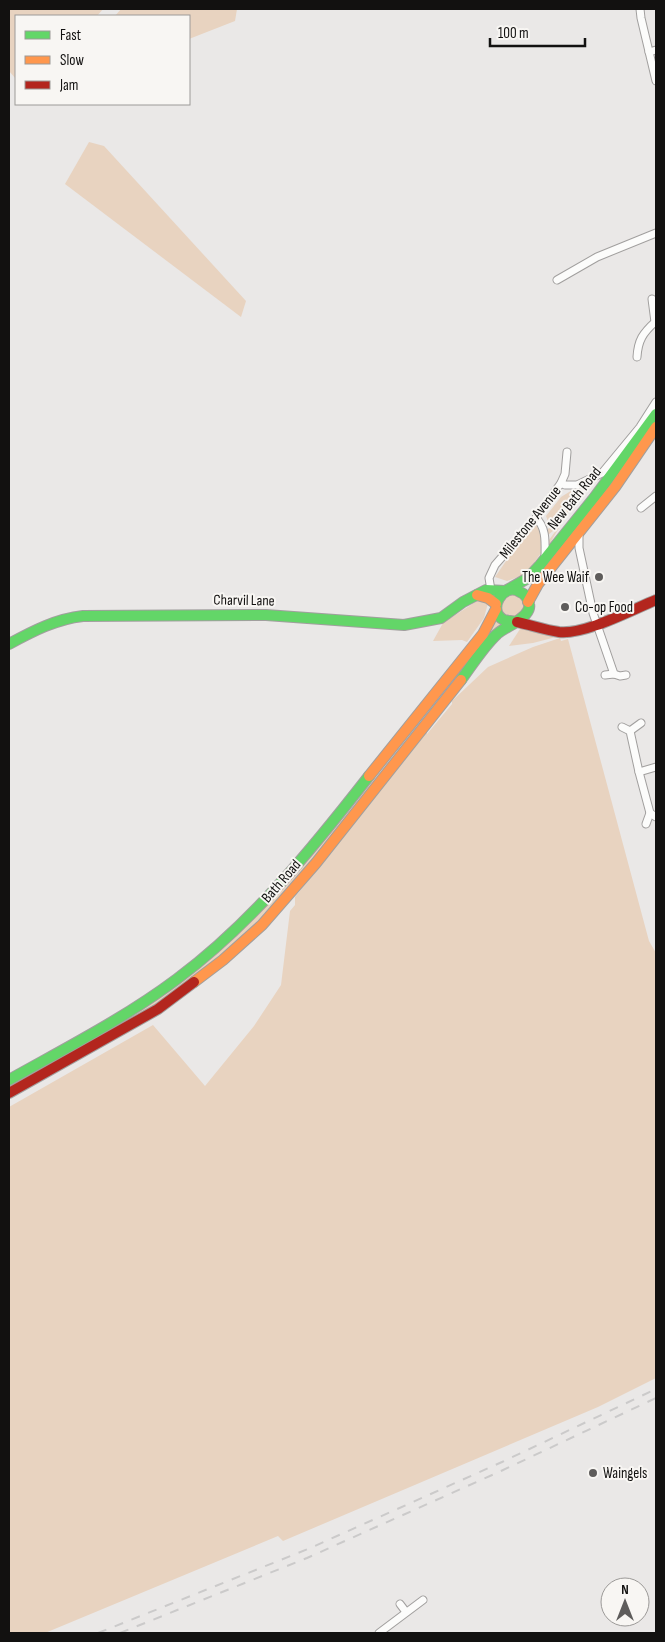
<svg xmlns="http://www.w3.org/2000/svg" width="665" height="1642" font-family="'Sofia Sans Condensed',sans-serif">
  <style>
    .green { fill: #e8d3c0 }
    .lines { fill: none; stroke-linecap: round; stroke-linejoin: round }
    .street-casing { stroke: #a19f9e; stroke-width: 9 }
    .fast-casing { stroke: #a19f9e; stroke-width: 12 }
    .slow-casing { stroke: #a19f9e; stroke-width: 12 }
    .jam-casing { stroke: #a19f9e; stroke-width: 12 }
    .street { stroke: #fcfcfb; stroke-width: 7 }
    .fast { stroke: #63d668; stroke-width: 10 }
    .slow { stroke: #ff974d; stroke-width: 10 }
    .jam { stroke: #b3261e; stroke-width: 10 }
    .rail { stroke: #cbcaca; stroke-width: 2; stroke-dasharray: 9 9; stroke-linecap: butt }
    .poi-dot { fill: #5e5c5b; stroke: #f8f6f3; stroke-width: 2 }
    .labels { text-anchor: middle; stroke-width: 4; stroke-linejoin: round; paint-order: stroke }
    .street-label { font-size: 15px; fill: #121110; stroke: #f8f6f3 }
    .poi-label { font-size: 15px; fill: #121110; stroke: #f8f6f3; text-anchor: start }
  </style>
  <rect width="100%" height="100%" fill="#eae8e7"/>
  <g class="green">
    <path d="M 9,9 L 103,9 L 97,16 L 16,16 L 16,79 L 9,71 Z"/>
    <path d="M 121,9 L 237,9 L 235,21 L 189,39 L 189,16 L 115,16 Z"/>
    <path d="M 89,142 L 104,146 L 246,301 L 241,317 L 65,184 Z"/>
    <path d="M 574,489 L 578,495 L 549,545 L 549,540 L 560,525 L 548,535 L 547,530 L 550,527 L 546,516 L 561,497 Z"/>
    <path d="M 537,521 L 542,537 L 541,553 L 526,574 L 507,581 L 495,577 L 528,529 Z"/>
    <path d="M 514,594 L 523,600 L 524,608 L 513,618 L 502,613 L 501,601 L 506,595 Z"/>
    <path d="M 477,601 L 488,603 L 484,618 L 467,642 L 462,640 L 433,641 L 443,623 Z"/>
    <path d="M 496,621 L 501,624 L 474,661 L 276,904 L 215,962 L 143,1013 L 9,1089 L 9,1084 L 211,956 L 486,637 Z"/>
    <path d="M 520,629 L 523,629 L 556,637 L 533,643 L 509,646 Z"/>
    <path d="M 560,638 L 561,641 L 568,639 L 649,941 L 656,953 L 656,1378 L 598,1407 L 283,1541 L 278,1536 L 45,1633 L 9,1633 L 9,1107 L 153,1025 L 205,1086 L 254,1026 L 281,985 L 290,911 L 295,905 L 295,897 L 427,732 L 427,734 L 452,704 L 452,701 L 488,667 L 533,647 Z"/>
  </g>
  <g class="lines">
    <g class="street-casing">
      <g id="street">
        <path d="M 640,9 L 641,18 L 656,81"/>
        <path d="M 649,52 L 656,50"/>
        <path d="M 557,280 L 597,257 L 656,233"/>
        <path d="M 652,299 L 655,322 L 656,323"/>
        <path d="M 637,357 C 638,340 643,333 655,322"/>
        <path d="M 561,483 L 565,485 L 577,485 L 602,473 L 640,427 L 656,402"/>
        <path d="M 641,508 L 656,496"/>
        <path d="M 536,518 C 547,528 545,544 545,558"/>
        <path d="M 579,534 L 579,548 L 593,613 L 614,674 L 620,676 L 626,675"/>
        <path d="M 491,590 L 489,578 L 495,565 L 536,518 L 561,483 L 565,474 L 567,452"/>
        <path d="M 605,675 L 614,674"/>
        <path d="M 622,727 L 630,731 L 639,772 L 656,767"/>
        <path d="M 630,731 L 641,723"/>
        <path d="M 639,772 L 650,813 L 656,817"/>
        <path d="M 646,824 L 650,813"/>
        <path d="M 400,1604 L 406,1612"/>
        <path d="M 379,1633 L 423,1600"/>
      </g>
    </g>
    <g class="fast-casing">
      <g id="fast">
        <path d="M 507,590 L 528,578 L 540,565 L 594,498 L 656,414"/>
        <path d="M 9,644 C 33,631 56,619 83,616 L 266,615 L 404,625 L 441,618 L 463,602 L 486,590 L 505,591"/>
        <path d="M 461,680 C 472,665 483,647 497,634 C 503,629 510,626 516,622 C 522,618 531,612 529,604 C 528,598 525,594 520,592 C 503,581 486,611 504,620 C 507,621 512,621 515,622"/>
        <path d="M 9,1080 C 66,1048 125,1018 177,979 C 252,923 312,849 369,776"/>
      </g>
    </g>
    <g class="slow-casing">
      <g id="slow">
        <path d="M 477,595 L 488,598 L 496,604"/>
        <path d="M 528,602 L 538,584 L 615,487 L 656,427"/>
        <path d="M 369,776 L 483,634 L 496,609"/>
        <path d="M 194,982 L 223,960 L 262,925 L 316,863 L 461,680"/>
      </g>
    </g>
    <g class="jam-casing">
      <g id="jam">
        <path d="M 517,622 C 531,625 545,630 559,632 C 585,635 631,610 656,600"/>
        <path d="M 9,1093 L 158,1009 L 194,982"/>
      </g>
    </g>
    <use href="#street" class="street"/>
    <use href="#fast" class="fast"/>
    <use href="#slow" class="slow"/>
    <use href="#jam" class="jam"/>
    <g class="rail">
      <path d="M 98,1633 L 308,1549 L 502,1462 L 656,1389"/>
      <path d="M 120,1633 L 307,1558 L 501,1471 L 656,1398"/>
    </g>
  </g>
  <g class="poi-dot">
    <circle cx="599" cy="577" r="5"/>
    <circle cx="565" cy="607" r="5"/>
    <circle cx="593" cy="1473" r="5"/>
  </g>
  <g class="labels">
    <g class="street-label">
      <text transform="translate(574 498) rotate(-51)" y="5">New Bath Road</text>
      <text transform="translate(530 522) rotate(-51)" y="5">Milestone Avenue</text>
      <text transform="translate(244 600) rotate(1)" y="5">Charvil Lane</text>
      <text transform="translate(281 881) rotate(-49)" y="5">Bath Road</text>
    </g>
    <g class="poi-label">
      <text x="589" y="582" text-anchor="end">The Wee Waif</text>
      <text x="575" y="612">Co-op Food</text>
      <text x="603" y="1478">Waingels</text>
    </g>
  </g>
  <rect width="665" height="1642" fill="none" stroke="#121110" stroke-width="20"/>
  <rect x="15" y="15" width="175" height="90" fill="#f8f6f3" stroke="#9c9a98"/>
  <rect x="25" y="31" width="25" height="8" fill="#63d668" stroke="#9c9a98"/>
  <text x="60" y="40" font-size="15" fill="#121110">Fast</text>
  <rect x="25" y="56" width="25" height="8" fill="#ff974d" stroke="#9c9a98"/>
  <text x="60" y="65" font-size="15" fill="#121110">Slow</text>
  <rect x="25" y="81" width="25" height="8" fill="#b3261e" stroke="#9c9a98"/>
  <text x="60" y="90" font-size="15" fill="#121110">Jam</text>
  <g transform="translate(625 1602)"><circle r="24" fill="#f8f6f3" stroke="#9c9a98"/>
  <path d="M0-4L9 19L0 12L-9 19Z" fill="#5e5c5b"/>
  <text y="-8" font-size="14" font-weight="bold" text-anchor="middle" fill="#121110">N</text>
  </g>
  <path d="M490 38v8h95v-8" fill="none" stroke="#121110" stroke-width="2.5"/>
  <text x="498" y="38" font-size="15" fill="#121110" stroke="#f8f6f3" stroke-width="4" paint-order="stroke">100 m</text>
</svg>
